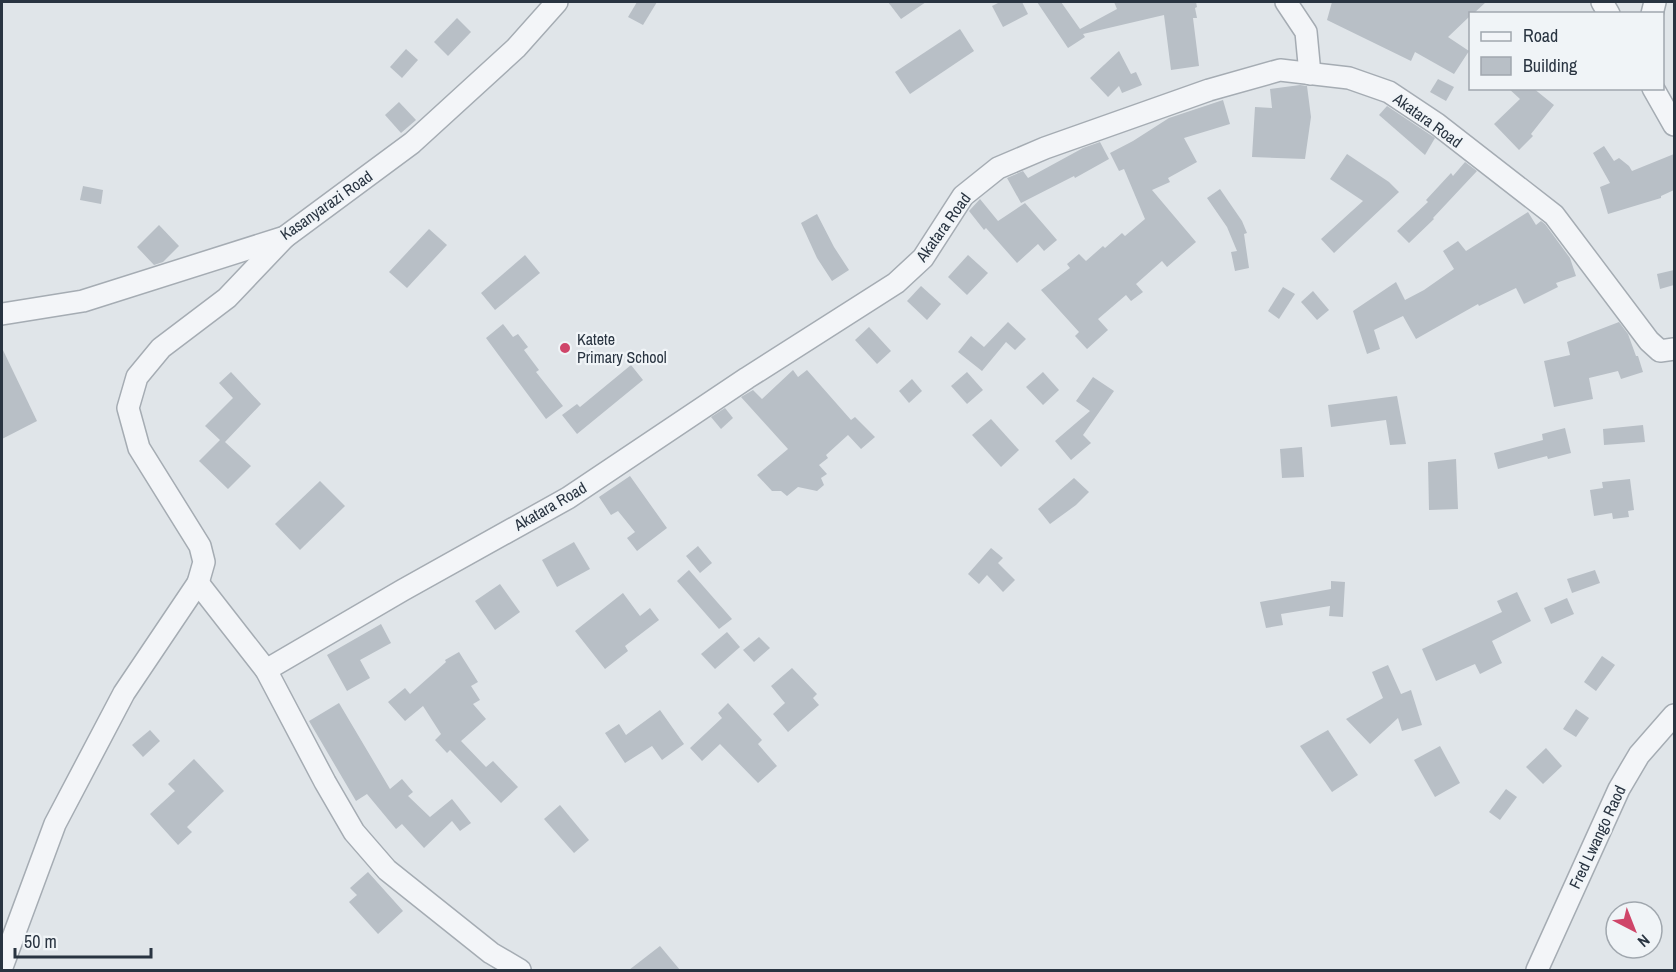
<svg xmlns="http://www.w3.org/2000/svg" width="1676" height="972" font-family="'Archivo Narrow',sans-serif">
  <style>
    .building { fill: #b8bfc6 }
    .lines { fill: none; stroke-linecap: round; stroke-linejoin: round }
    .street-casing { stroke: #a5acb3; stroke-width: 24 }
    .street { stroke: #f3f5f8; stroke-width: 21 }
    .poi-dot { fill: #cf4569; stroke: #f0f4f7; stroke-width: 2 }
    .labels { text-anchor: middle; stroke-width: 4.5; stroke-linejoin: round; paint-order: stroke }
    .street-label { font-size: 16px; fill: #293441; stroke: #f0f4f7 }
    .poi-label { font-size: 16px; fill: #293441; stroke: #f0f4f7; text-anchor: start }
  </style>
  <rect width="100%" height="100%" fill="#e0e5e9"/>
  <g class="building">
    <path d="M 637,2 L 657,2 L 643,25 L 628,17 Z"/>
    <path d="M 888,2 L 926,2 L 901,19 Z"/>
    <path d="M 1000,2 L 1022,2 L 1028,14 L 1003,27 L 992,6 Z"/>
    <path d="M 1037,2 L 1061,2 L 1080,29 L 1117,9 L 1114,2 L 1196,2 L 1197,7 L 1195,8 L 1197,18 L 1193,18 L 1199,66 L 1171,70 L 1164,15 L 1083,34 L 1085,37 L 1068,48 Z"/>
    <path d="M 1332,2 L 1486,2 L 1473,14 L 1470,14 L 1470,16 L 1448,37 L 1469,51 L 1454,74 L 1415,52 L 1411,61 L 1327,20 Z"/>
    <path d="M 457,18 L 471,32 L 448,56 L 434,42 Z"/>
    <path d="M 960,29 L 974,51 L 910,94 L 895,72 Z"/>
    <path d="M 406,49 L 418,60 L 402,78 L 390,67 Z"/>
    <path d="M 1119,51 L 1131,74 L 1136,72 L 1142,85 L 1122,93 L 1119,86 L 1108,97 L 1090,78 Z"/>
    <path d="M 1438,79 L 1454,87 L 1446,101 L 1430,92 Z"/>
    <path d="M 1300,85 L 1307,86 L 1311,117 L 1305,159 L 1252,157 L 1255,107 L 1272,108 L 1270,89 Z"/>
    <path d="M 1508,88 L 1533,88 L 1554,105 L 1531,134 L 1533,136 L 1519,150 L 1494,124 L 1520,99 Z"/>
    <path d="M 1223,100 L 1230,124 L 1184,138 L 1197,162 L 1168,178 L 1170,182 L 1152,190 L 1196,242 L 1167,267 L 1162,261 L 1136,284 L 1143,292 L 1131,301 L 1126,295 L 1098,319 L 1108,330 L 1087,349 L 1075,336 L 1079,332 L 1041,290 L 1070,268 L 1067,264 L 1079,254 L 1086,261 L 1103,246 L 1105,248 L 1122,233 L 1125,236 L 1145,219 L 1124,169 L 1119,171 L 1110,153 L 1133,141 L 1169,118 Z"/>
    <path d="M 399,102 L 416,120 L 401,133 L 385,115 Z"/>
    <path d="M 1387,106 L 1435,138 L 1425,155 L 1379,115 Z"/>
    <path d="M 1100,142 L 1109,159 L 1075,178 L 1074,176 L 1021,203 L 1007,178 L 1023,171 L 1028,178 L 1083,148 Z"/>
    <path d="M 1604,146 L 1614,161 L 1619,158 L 1629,166 L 1632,171 L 1674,154 L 1674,190 L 1661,196 L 1661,198 L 1608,214 L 1600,187 L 1610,183 L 1593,153 Z"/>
    <path d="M 1347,154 L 1389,182 L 1399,192 L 1334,253 L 1321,239 L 1363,201 L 1330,179 Z"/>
    <path d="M 1465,162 L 1477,171 L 1433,218 L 1434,219 L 1409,243 L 1397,231 L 1428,202 L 1426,200 L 1451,173 L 1453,176 Z"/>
    <path d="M 83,186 L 103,190 L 101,204 L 80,200 Z"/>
    <path d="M 1220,189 L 1242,221 L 1247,233 L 1244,234 L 1249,268 L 1235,271 L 1231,252 L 1237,251 L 1227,227 L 1207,198 Z"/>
    <path d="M 980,199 L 998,221 L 1025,203 L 1057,240 L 1044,251 L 1038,244 L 1017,263 L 986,228 L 984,230 L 969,211 Z"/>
    <path d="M 1528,212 L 1536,225 L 1541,221 L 1545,224 L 1570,258 L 1576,276 L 1556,283 L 1558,287 L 1524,304 L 1516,288 L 1479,306 L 1478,304 L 1416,339 L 1403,316 L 1374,330 L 1380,349 L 1367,354 L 1353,311 L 1396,282 L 1405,300 L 1424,290 L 1454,269 L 1443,251 L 1458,241 L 1466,251 Z"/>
    <path d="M 817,214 L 834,247 L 849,270 L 832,281 L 817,258 L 801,223 Z"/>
    <path d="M 159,225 L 179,246 L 163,262 L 154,265 L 137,247 Z"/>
    <path d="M 429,229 L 447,245 L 407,288 L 389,272 Z"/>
    <path d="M 525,255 L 540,273 L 495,310 L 481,293 Z"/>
    <path d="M 968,255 L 988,273 L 967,295 L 948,277 Z"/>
    <path d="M 1674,270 L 1674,285 L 1660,289 L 1657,274 Z"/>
    <path d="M 921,286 L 941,304 L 927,320 L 907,301 Z"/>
    <path d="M 1283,287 L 1295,294 L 1279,319 L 1268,311 Z"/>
    <path d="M 1313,291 L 1329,310 L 1317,320 L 1301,302 Z"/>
    <path d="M 1008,322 L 1026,339 L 1015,350 L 1006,342 L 982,371 L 958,352 L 971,336 L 984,347 Z"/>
    <path d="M 1619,322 L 1628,334 L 1636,356 L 1638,356 L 1643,372 L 1621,379 L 1618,371 L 1589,378 L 1593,399 L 1554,407 L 1544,361 L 1570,355 L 1567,342 Z"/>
    <path d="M 503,324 L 513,337 L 518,334 L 528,347 L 524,350 L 539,370 L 536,372 L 563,406 L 546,419 L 486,338 Z"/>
    <path d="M 869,327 L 891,351 L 877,364 L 855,340 Z"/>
    <path d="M 2,348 L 37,421 L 2,439 Z"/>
    <path d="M 631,365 L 643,380 L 577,434 L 562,415 L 577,404 L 580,407 Z"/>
    <path d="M 793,370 L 798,377 L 807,370 L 851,420 L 855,417 L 875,437 L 861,449 L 848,435 L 826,455 L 828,458 L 819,465 L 827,474 L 821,478 L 824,485 L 817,491 L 798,487 L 787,496 L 781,491 L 772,491 L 757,475 L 788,449 L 741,397 L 753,390 L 762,399 Z"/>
    <path d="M 231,372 L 261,404 L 225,442 L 251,466 L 228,489 L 199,461 L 220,440 L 205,426 L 233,398 L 219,383 Z"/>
    <path d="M 967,372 L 983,390 L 967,404 L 951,386 Z"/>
    <path d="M 1043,372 L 1059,390 L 1043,405 L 1026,387 Z"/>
    <path d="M 1093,377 L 1114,391 L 1083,435 L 1091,443 L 1071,460 L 1055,441 L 1090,411 L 1076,401 Z"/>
    <path d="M 912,379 L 922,391 L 909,403 L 899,391 Z"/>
    <path d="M 1397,396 L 1406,444 L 1390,445 L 1386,420 L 1331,427 L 1328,405 Z"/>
    <path d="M 725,408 L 733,418 L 721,429 L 711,417 Z"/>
    <path d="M 991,419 L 1019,450 L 1001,467 L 972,435 Z"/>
    <path d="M 1643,425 L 1645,442 L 1604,445 L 1603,429 Z"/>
    <path d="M 1565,428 L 1571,453 L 1548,459 L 1547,456 L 1498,469 L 1494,453 L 1543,440 L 1542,434 Z"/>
    <path d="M 1302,447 L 1304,477 L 1282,478 L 1280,449 Z"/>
    <path d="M 1456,459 L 1458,509 L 1429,510 L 1428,462 Z"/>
    <path d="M 630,476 L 667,528 L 637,551 L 627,538 L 635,532 L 618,511 L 611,515 L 599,497 Z"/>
    <path d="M 1074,478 L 1089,492 L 1076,505 L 1050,524 L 1038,509 Z"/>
    <path d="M 1630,479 L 1634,510 L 1628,511 L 1629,517 L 1613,519 L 1612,513 L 1594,516 L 1590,490 L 1603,488 L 1602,482 Z"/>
    <path d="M 320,481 L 345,506 L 300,550 L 275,524 Z"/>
    <path d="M 574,542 L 590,569 L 557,587 L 542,560 Z"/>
    <path d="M 698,546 L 712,563 L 700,573 L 686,556 Z"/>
    <path d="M 991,548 L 1003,558 L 998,563 L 1015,580 L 1003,592 L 987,575 L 979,584 L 968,574 Z"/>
    <path d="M 689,570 L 732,619 L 719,629 L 677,581 Z"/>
    <path d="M 1595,570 L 1600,583 L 1572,593 L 1567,579 Z"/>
    <path d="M 1331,581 L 1345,582 L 1343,617 L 1329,616 L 1330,606 L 1281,614 L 1283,625 L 1266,628 L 1260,602 L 1331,589 Z"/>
    <path d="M 500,584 L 520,612 L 495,630 L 475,601 Z"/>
    <path d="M 1517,592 L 1531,621 L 1492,641 L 1502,663 L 1480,674 L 1475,664 L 1436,681 L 1422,649 L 1502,612 L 1497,601 Z"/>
    <path d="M 623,593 L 640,616 L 650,608 L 659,620 L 625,646 L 628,651 L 605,669 L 575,631 Z"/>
    <path d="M 1567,598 L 1574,614 L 1551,624 L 1544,608 Z"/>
    <path d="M 381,624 L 391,643 L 360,660 L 370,678 L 347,691 L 327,655 Z"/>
    <path d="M 727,632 L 740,647 L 715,669 L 701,654 Z"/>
    <path d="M 759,637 L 770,648 L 754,662 L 743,650 Z"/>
    <path d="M 459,652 L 478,682 L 471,686 L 480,700 L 473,704 L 486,719 L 461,741 L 486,767 L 493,761 L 518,787 L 501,803 L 450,750 L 447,753 L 435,740 L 441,734 L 423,706 L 405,721 L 388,702 L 405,688 L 410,694 L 446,662 L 445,660 Z"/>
    <path d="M 1602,656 L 1615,665 L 1596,691 L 1584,682 Z"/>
    <path d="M 1388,665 L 1401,694 L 1411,690 L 1422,725 L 1402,731 L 1398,718 L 1370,744 L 1346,719 L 1383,698 L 1372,672 Z"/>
    <path d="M 792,668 L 817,694 L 813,698 L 819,705 L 788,732 L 773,714 L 785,703 L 771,686 Z"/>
    <path d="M 339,703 L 390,789 L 402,779 L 413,792 L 408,796 L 430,817 L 452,799 L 471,823 L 460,831 L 452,821 L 424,848 L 402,824 L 396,829 L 367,794 L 356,801 L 309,721 Z"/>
    <path d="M 728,703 L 762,740 L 758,744 L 777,766 L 758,783 L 720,744 L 702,761 L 690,748 L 722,718 L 718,713 Z"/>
    <path d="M 1576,709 L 1589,718 L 1576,737 L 1563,729 Z"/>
    <path d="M 660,710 L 684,744 L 662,760 L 652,746 L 625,763 L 605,733 L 619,724 L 626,735 Z"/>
    <path d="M 150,730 L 160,741 L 143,757 L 132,745 Z"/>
    <path d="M 1328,730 L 1358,775 L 1332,792 L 1300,746 Z"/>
    <path d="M 1440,746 L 1460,783 L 1435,797 L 1414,760 Z"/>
    <path d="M 1546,748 L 1562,766 L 1543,784 L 1526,767 Z"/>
    <path d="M 194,759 L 224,791 L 187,827 L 192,832 L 178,845 L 150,814 L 175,791 L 168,784 Z"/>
    <path d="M 1506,789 L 1517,797 L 1500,820 L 1489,812 Z"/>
    <path d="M 560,805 L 589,840 L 574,853 L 544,819 Z"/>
    <path d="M 368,872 L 403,911 L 378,934 L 349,902 L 357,895 L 350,888 Z"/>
    <path d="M 660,946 L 680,970 L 629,970 Z"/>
  </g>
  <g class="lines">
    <g class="street-casing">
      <g id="street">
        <path d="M 1286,2 L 1306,32 L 1310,74"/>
        <path d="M 1602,2 L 1609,14"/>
        <path d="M 1652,14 L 1655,2"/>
        <path d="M 1653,88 L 1674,125"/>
        <path d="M 2,314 L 83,301 L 285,237 L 412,143 L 516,48 L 557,2"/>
        <path d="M 198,583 L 266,670 L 325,782 L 354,832 L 387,870 L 491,953 L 520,970"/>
        <path d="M 266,670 L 403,590 L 568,498 L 747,378 L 896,283 L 923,258 L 963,196 L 998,168 L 1045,148 L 1209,90 L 1280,70 L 1349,78 L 1389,92 L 1437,124 L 1554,215 L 1649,341 L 1660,351 L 1674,349"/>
        <path d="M 2,967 L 55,824 L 124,693 L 198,583 L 204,562 L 200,546 L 139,448 L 128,408 L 137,377 L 161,348 L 227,298 L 285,237"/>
        <path d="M 1537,970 L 1619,789 L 1639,755 L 1674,715"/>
      </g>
    </g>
    <use href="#street" class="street"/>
  </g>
  <circle class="poi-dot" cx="565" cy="348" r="6"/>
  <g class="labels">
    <g class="street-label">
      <text transform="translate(1428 120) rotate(36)" y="6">Akatara Road</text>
      <text transform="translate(326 205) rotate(-35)" y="6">Kasanyarazi Road</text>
      <text transform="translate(943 227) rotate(-54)" y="6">Akatara Road</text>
      <text transform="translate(550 506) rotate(-30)" y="6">Akatara Road</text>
      <text transform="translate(1597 837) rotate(-65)" y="6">Fred Lwango Raod</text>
    </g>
    <g class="poi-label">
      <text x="577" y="345">Katete<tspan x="577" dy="18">Primary School</tspan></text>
    </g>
  </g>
  <rect width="1676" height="972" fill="none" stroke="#293441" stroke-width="6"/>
  <rect x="1469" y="12" width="195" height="78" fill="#f0f4f7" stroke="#a0a7ae" stroke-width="1.5"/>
  <rect x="1481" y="32" width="30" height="9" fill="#f3f5f8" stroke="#a0a7ae" stroke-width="1.5"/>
  <text x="1523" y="42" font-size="18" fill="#293441">Road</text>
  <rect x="1481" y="57" width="30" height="18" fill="#b8bfc6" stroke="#a0a7ae" stroke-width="1.5"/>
  <text x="1523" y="72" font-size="18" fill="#293441">Building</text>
  <g transform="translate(1634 930) rotate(138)"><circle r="28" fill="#f0f4f7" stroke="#a0a7ae" stroke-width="1.5"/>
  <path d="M0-4.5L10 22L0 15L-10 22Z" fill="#cf4569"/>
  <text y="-9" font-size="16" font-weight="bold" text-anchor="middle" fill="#293441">N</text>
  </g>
  <path d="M15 948v9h136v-9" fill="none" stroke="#293441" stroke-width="3"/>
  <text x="24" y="948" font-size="18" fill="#293441" stroke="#f0f4f7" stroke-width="4.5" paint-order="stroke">50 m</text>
</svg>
